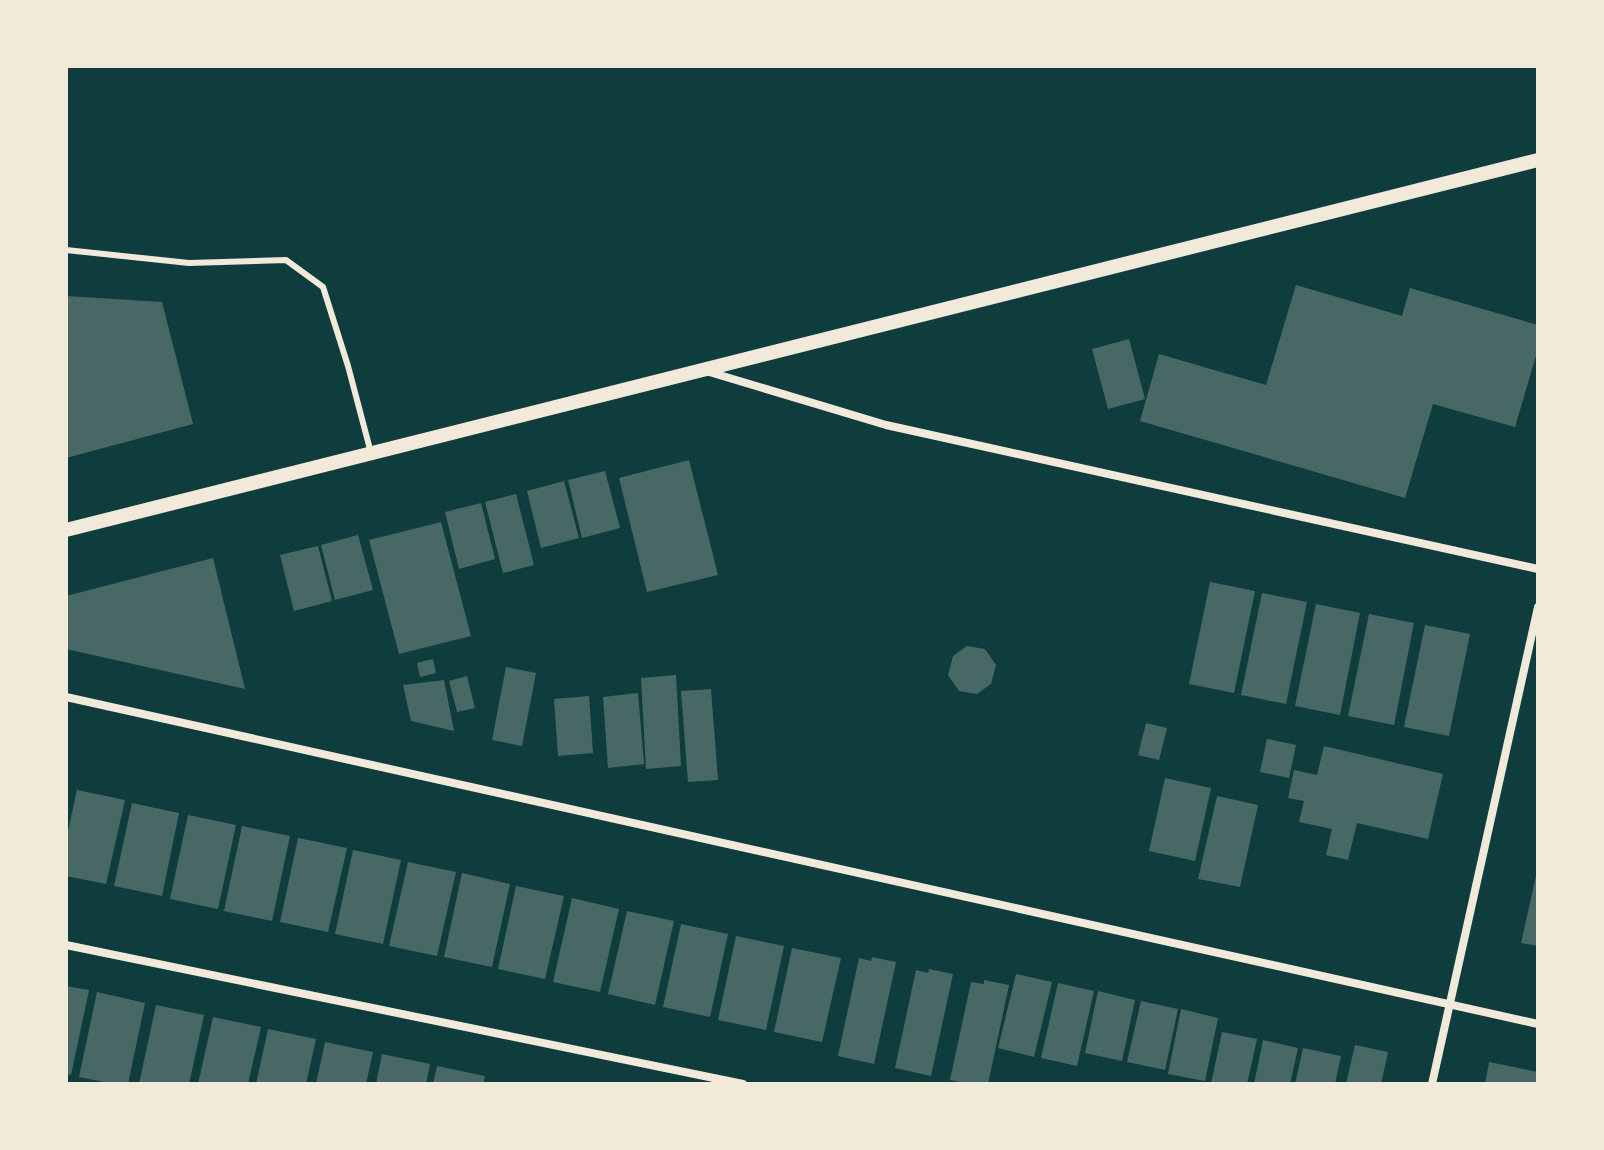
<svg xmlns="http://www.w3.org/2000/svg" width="1604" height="1150" font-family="Jost,sans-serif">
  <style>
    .building { fill: #486865 }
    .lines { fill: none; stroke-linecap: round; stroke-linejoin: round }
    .service { stroke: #f1e9da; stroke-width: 6 }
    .minor { stroke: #f1e9da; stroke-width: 8 }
    .tertiary { stroke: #f1e9da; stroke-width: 14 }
  </style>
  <rect width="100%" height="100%" fill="#0f3d3e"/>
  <g class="building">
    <path d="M 1296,285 L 1402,316 L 1410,288 L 1538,325 L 1538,349 L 1515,427 L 1433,404 L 1405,498 L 1140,421 L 1159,354 L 1266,385 Z"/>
    <path d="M 66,296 L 162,302 L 193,424 L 66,458 Z"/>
    <path d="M 1129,339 L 1145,399 L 1108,409 L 1092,349 Z"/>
    <path d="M 689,460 L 718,575 L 647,592 L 619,478 Z"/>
    <path d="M 605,471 L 620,528 L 582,538 L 568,480 Z"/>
    <path d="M 564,481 L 579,538 L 541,548 L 527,491 Z"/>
    <path d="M 516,494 L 534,565 L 503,573 L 485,502 Z"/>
    <path d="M 481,503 L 495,559 L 459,569 L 445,512 Z"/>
    <path d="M 441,522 L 471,636 L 399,654 L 369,540 Z"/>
    <path d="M 358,535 L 373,590 L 335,600 L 321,545 Z"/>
    <path d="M 318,546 L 332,601 L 294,611 L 280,555 Z"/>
    <path d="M 213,558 L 245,689 L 66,649 L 66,596 Z"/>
    <path d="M 1210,582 L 1255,591 L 1234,693 L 1189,684 Z"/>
    <path d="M 1262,593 L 1307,602 L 1286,704 L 1241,695 Z"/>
    <path d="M 1316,604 L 1360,613 L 1340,715 L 1295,706 Z"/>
    <path d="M 1369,614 L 1414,623 L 1394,725 L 1348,716 Z"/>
    <path d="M 1425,625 L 1470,634 L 1449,736 L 1404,727 Z"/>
    <path d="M 967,646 L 985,649 L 996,665 L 991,684 L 977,694 L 959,691 L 948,675 L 953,656 Z"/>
    <path d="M 433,659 L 436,673 L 420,677 L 417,663 Z"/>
    <path d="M 506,667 L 536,673 L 522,746 L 492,740 Z"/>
    <path d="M 676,675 L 681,766 L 646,769 L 641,678 Z"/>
    <path d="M 467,676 L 475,708 L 457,712 L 449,681 Z"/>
    <path d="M 444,680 L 454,731 L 411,721 L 403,685 Z"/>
    <path d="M 711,689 L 718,780 L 688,782 L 681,691 Z"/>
    <path d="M 638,693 L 644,764 L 608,768 L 603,697 Z"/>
    <path d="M 589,696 L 593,753 L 558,756 L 554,699 Z"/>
    <path d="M 1146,723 L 1167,728 L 1159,760 L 1138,755 Z"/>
    <path d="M 1267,739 L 1296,745 L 1289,778 L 1260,772 Z"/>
    <path d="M 1324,746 L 1443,774 L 1428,839 L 1357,823 L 1348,860 L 1326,855 L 1332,829 L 1299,822 L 1304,801 L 1288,798 L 1294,770 L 1317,775 Z"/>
    <path d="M 1165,778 L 1211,788 L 1195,861 L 1149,851 Z"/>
    <path d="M 77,790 L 125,800 L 106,884 L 66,876 L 66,840 Z"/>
    <path d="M 1217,796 L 1258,805 L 1240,887 L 1198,879 Z"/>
    <path d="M 132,803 L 179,813 L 162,896 L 114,886 Z"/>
    <path d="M 188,815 L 236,825 L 218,909 L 170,899 Z"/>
    <path d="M 242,826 L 290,836 L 272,921 L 224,911 Z"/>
    <path d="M 298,838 L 347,848 L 328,932 L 280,922 Z"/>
    <path d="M 353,850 L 401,860 L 383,944 L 335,934 Z"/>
    <path d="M 408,862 L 456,872 L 437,956 L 389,946 Z"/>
    <path d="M 1537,871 L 1538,871 L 1538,946 L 1521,943 Z"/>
    <path d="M 462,873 L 510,884 L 492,967 L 444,957 Z"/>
    <path d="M 516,886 L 564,896 L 545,979 L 498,969 Z"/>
    <path d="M 572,898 L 619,909 L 600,992 L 553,982 Z"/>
    <path d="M 627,911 L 674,921 L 655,1005 L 608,994 Z"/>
    <path d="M 681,924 L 728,934 L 710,1017 L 663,1007 Z"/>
    <path d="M 736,936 L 784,946 L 766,1030 L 718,1020 Z"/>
    <path d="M 792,948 L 841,958 L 822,1042 L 774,1032 Z"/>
    <path d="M 872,957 L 896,962 L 874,1064 L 838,1056 L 859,958 L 871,961 Z"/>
    <path d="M 929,969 L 953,974 L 931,1076 L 895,1068 L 916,970 L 928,973 Z"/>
    <path d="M 1016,974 L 1052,982 L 1034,1057 L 998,1048 Z"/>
    <path d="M 984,980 L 1009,985 L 988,1084 L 971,1084 L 950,1080 L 971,982 L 984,984 Z"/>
    <path d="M 1058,983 L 1094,991 L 1077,1066 L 1041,1058 Z"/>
    <path d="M 66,986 L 89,990 L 71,1075 L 66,1074 Z"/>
    <path d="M 1098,991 L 1135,1000 L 1122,1061 L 1085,1053 Z"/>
    <path d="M 97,992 L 145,1003 L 128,1084 L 114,1084 L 79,1077 Z"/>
    <path d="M 1141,1001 L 1178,1009 L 1165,1070 L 1127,1062 Z"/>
    <path d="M 156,1005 L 204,1015 L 189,1084 L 139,1084 Z"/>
    <path d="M 1181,1009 L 1218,1018 L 1205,1081 L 1168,1074 Z"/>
    <path d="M 213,1017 L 261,1027 L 248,1084 L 198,1084 Z"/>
    <path d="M 268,1029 L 316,1039 L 306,1084 L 256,1084 Z"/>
    <path d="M 1222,1032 L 1257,1039 L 1247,1084 L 1211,1084 Z"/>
    <path d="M 1263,1040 L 1298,1048 L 1290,1084 L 1254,1084 Z"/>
    <path d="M 325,1042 L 373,1052 L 366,1084 L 316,1084 Z"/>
    <path d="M 1355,1045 L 1388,1052 L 1381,1084 L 1346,1084 Z"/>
    <path d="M 1303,1048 L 1341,1056 L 1335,1084 L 1295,1084 Z"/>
    <path d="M 382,1054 L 430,1064 L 426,1084 L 376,1084 Z"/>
    <path d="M 1489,1062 L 1538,1072 L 1538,1084 L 1485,1084 Z"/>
    <path d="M 437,1066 L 485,1076 L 483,1084 L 433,1084 Z"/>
  </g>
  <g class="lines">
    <path class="service" d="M 66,250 L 189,263 L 286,260 L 323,287 L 348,366 L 371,453"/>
    <g class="minor">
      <path d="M 706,371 L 886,425 L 1538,569"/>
      <path d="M 66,697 L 1538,1024"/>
      <path d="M 66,945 L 743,1084"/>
      <path d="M 1432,1084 L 1538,607"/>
    </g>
    <path class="tertiary" d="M 66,530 L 1538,160"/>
  </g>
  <rect width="1604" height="1150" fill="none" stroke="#f1e9da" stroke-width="136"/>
</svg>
